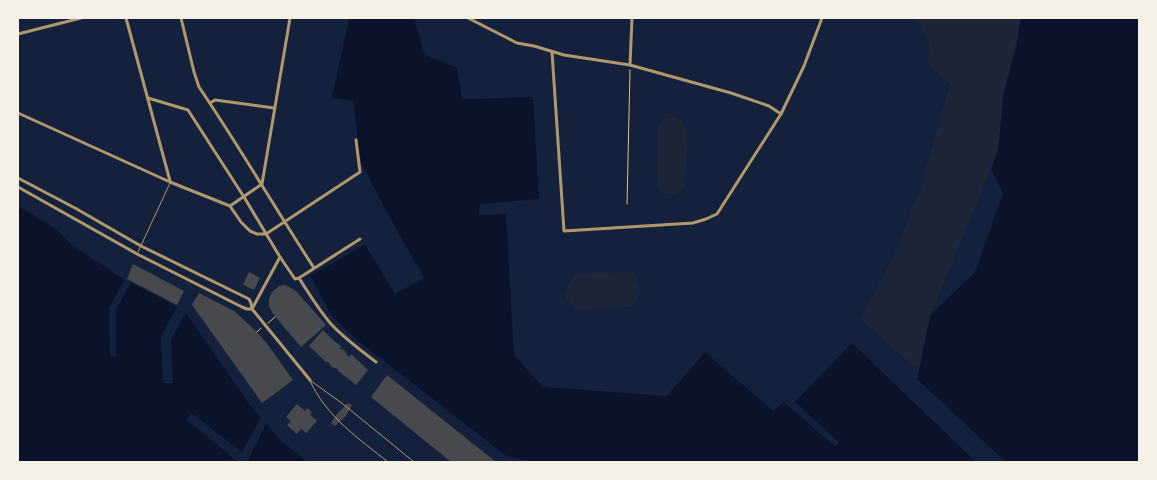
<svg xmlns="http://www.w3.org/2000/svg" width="1157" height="480" font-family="Jost,sans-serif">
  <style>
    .green { fill: #1d2539 }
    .water { fill: #0b132b }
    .pier { fill: #14213d }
    .building { fill: #48494c }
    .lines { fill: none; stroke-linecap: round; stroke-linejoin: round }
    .path { stroke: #e5c07b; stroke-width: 1 }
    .service { stroke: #b1986c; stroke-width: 1 }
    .minor { stroke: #b1986c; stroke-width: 3 }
  </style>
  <rect width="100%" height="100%" fill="#14213d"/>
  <g class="green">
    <path d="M 914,18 L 1021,18 L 1014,53 L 1003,96 L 1002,132 L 991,169 L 930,316 L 919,371 L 860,319 L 894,256 L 921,186 L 950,84 L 928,64 L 929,41 Z"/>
    <path d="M 672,117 L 677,117 L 681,121 L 688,132 L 685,186 C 678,198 666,196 657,188 L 658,125 L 665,119 Z"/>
    <path d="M 633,272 C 641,284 645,297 631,307 L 577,310 L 568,301 L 565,296 L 568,285 L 575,273 Z"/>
  </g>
  <g class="water">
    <path d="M 349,18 L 414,18 L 424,54 L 457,68 L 462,99 L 533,97 L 539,199 L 480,204 L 479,215 L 506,214 L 514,355 L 543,387 L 667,396 L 705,352 L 773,411 L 784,402 L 835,447 L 839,442 L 795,402 L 852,343 L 976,462 L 536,462 L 506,456 L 357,340 L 332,316 L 310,276 L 365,245 L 395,294 L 424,278 L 385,209 L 361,162 L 353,101 L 332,98 Z"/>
    <path d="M 1021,18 L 1139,18 L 1139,462 L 1006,462 L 917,379 L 930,316 L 975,272 L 1003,193 L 991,169 L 998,152 L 1003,96 L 1016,47 Z"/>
    <path d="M 18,206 L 56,229 L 73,246 L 119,276 L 177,307 L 161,336 L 163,383 L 173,383 L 171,339 L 186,313 L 250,405 L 282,442 L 308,462 L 18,462 Z"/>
  </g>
  <g class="pier">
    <path d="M 125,279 L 131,282 L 116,310 L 116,357 L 110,356 L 109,308 Z"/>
    <path d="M 191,413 L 242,452 L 261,417 L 266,424 L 247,462 L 238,462 L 187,420 Z"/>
  </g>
  <g class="building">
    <path d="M 133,264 L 184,291 L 177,305 L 127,279 Z"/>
    <path d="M 249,272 L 260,278 L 254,290 L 243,285 Z"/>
    <path d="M 285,285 L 289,287 L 296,291 L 326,325 L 301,347 L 273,314 L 269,306 L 269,299 L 272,292 L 279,286 Z"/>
    <path d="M 199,293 L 234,311 L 257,332 L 268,345 L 293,380 L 262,403 L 192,305 Z"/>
    <path d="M 323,330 L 334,341 L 341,346 L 340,349 L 344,350 L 349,357 L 351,354 L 368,370 L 356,385 L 338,371 L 338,369 L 332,367 L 328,362 L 326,362 L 309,346 Z"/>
    <path d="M 387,375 L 496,462 L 451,462 L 371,397 Z"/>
    <path d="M 348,403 L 352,405 L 346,416 L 335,426 L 331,423 L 337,414 Z"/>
    <path d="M 297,404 L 305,411 L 307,408 L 312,412 L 310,414 L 317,421 L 306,433 L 301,429 L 297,434 L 287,425 L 291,421 L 286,417 Z"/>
  </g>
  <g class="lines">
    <g class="path">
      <path d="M 627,204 L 630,70"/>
      <path d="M 268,323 L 275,317"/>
      <path d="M 257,332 L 261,328"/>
    </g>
    <g class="service">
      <path d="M 138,252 L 170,183"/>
      <path d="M 310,381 C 327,417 358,438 388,462"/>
      <path d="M 311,381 L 343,404 L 414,462"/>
    </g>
    <g class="minor">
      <path d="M 126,18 L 170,181"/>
      <path d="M 181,18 L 194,72 L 199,87 C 239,146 275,208 314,268"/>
      <path d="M 468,18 L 517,43 L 534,46 L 564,55 L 630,65"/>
      <path d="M 632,18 L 630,65 L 731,93 L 769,106 L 781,114"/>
      <path d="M 18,34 L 81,18"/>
      <path d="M 552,52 L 564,231 L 693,223 L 706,219 L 717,214 L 781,114 L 804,66 L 822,18"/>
      <path d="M 148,98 L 188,110 L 244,197 L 280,257 L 295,279 L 299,278 C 309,294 319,310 331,324 C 344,338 360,350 376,362"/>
      <path d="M 210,103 L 215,100 L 274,108"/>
      <path d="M 18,113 L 170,182 L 230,206 L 241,222 L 250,231 L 257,234 L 266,234 L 360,172 L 356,140"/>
      <path d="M 18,178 L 75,208 L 141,246 L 249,299 L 251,303 L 252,309 L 310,380"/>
      <path d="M 18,187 L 139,255 L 242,307 L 247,309 L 252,309"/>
      <path d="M 230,206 L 262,184 L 290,18"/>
      <path d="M 299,278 L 360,239"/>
      <path d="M 252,309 L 280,257"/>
    </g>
  </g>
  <rect width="1157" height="480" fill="none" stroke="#f6f1e7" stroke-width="38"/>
</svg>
